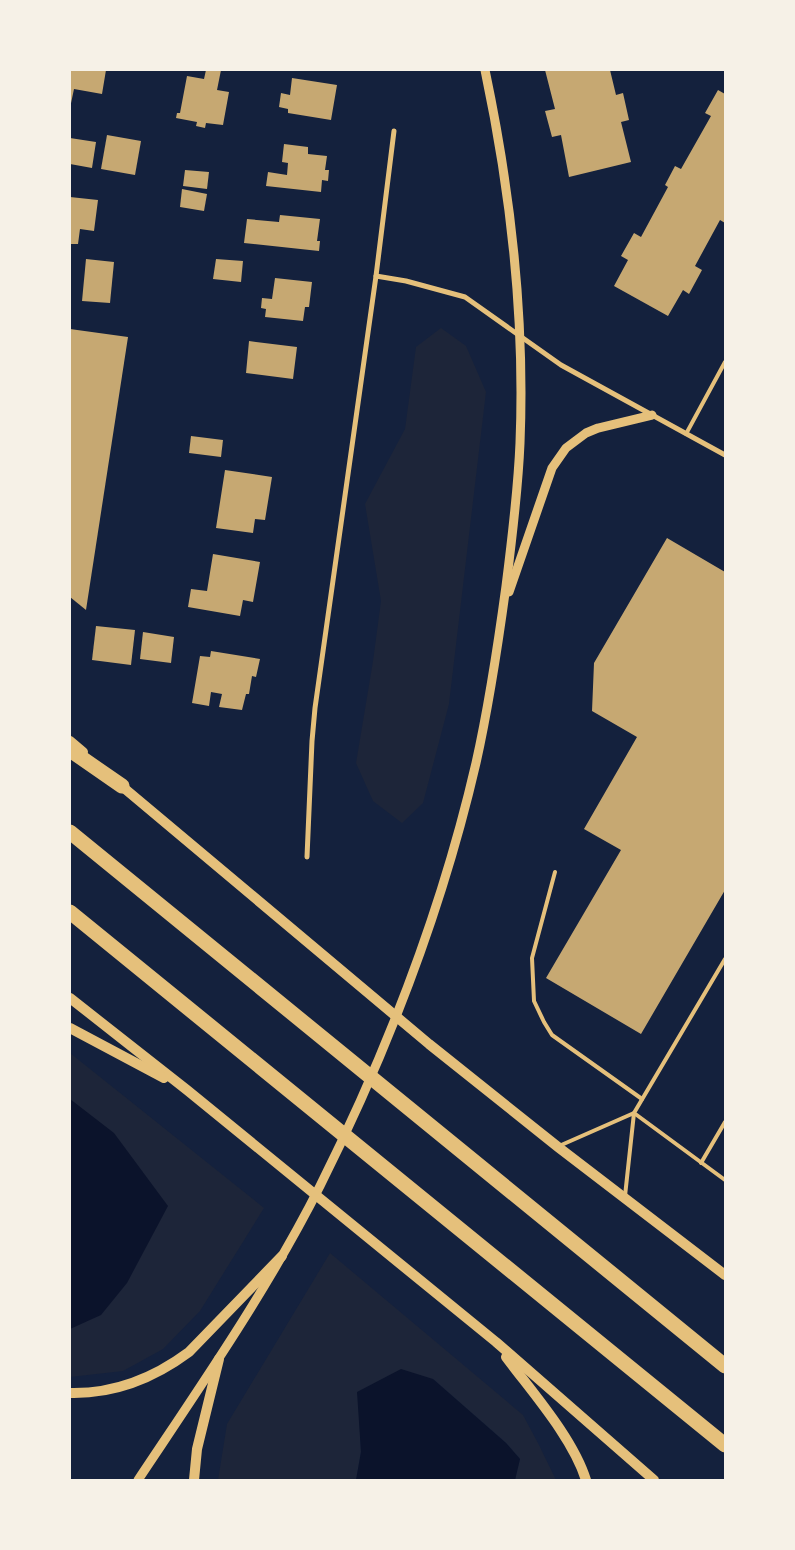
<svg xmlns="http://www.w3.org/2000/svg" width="795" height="1550" font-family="'Open Sans',sans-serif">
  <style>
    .green { fill: #1d2539 }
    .water { fill: #0b132b }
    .building { fill: #c6a872 }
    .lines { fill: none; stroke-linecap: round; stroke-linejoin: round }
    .service { stroke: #e5c07b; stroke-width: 4 }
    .minor { stroke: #e5c07b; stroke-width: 5 }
    .tertiary { stroke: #e5c07b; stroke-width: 9 }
    .secondary { stroke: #e5c07b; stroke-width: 10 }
    .motorway { stroke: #e5c07b; stroke-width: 15 }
  </style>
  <rect width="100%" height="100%" fill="#14213d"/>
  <g class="green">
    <path d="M 441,328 L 466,346 L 486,392 L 449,704 L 423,803 L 402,823 L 373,801 L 356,763 L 373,661 L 381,601 L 365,504 L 405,429 L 416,347 Z"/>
    <path d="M 70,1053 L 264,1208 L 200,1311 L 163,1349 L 123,1371 L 70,1377 Z"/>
    <path d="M 330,1253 L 523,1415 L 539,1445 L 556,1480 L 515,1480 L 520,1459 L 506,1443 L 433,1379 L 358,1392 L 361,1452 L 356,1480 L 218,1480 L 227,1424 Z"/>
  </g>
  <g class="water">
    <path d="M 70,1099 L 114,1133 L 168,1206 L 127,1283 L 101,1315 L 70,1329 Z"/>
    <path d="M 401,1369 L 433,1379 L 506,1443 L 520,1459 L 515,1480 L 356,1480 L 361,1452 L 357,1392 Z"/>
  </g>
  <g class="building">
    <path d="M 70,70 L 106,70 L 102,94 L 74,89 L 70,108 Z"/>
    <path d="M 206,70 L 221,70 L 217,90 L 229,92 L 223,125 L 206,123 L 205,128 L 196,126 L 197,122 L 176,118 L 177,113 L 180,113 L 187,76 L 204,79 Z"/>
    <path d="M 545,70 L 610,70 L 616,95 L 623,93 L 629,120 L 621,122 L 631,162 L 569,177 L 561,135 L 552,137 L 545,111 L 555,109 Z"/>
    <path d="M 292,78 L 337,85 L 331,120 L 288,113 L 288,109 L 279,107 L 281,93 L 290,95 Z"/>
    <path d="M 718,90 L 725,94 L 725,223 L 720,220 L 695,266 L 702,270 L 689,294 L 683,290 L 668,316 L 614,286 L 628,260 L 621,256 L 634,233 L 641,237 L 668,187 L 665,185 L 675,166 L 681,169 L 711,116 L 705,113 Z"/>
    <path d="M 107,135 L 141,141 L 135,175 L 101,169 Z"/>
    <path d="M 70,138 L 96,142 L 92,168 L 70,164 Z"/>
    <path d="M 284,144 L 308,147 L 308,154 L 327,156 L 325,170 L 329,170 L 328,181 L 322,180 L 321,192 L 266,186 L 268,172 L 287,175 L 288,163 L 282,162 Z"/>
    <path d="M 185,170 L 209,172 L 207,189 L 183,186 Z"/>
    <path d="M 182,189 L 207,194 L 204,211 L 180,207 Z"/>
    <path d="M 70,197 L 98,200 L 94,231 L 80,229 L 78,244 L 70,244 Z"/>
    <path d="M 280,215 L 320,219 L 317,241 L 320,241 L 319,251 L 244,243 L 247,219 L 279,222 Z"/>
    <path d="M 86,259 L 114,262 L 110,303 L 82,301 Z"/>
    <path d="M 216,259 L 243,261 L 241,282 L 213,279 Z"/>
    <path d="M 275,278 L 312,282 L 309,307 L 305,307 L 303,321 L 265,317 L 266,309 L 261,308 L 262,298 L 272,299 Z"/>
    <path d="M 70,329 L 128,337 L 86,610 L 70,597 Z"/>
    <path d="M 249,341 L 297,347 L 293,379 L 246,373 Z"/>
    <path d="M 191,436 L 223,440 L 221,457 L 189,453 Z"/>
    <path d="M 225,470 L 272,477 L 265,520 L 255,519 L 253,533 L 216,528 Z"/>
    <path d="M 667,538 L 725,572 L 725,890 L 641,1034 L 546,978 L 621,850 L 584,829 L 637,737 L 592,711 L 594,663 Z"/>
    <path d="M 213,554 L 260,562 L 253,602 L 243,600 L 240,616 L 188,607 L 191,589 L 207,591 Z"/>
    <path d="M 96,626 L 135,630 L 131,665 L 92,660 Z"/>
    <path d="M 143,632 L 174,637 L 171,663 L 140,659 Z"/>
    <path d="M 211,651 L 260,659 L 256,677 L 252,676 L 249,694 L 246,694 L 242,710 L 219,707 L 222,694 L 211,692 L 209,706 L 192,703 L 200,656 L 210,657 Z"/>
  </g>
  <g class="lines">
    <g class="service">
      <path d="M 686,434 L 725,362"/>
      <path d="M 555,872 L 532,958 L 534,1001 L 544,1022 L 552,1035 L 642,1099"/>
      <path d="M 725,959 L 634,1113 L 725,1180"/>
      <path d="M 559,1146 L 634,1113 L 625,1196"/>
      <path d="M 701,1163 L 725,1122"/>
    </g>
    <g class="minor">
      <path d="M 376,276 L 406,281 L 465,297 L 561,365 L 725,455"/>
      <path d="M 307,857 L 312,741 L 315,708 L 376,276 L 394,131"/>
    </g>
    <g class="tertiary">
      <path d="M 509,592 L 552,468 L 566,448 L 586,433 L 598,428 L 652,415"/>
      <path d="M 138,1480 C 202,1384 268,1289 320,1186 C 387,1052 442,910 476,763 C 489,705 498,645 506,586 C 512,539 518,491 520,443 C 525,318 511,193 485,70"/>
    </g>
    <g class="secondary">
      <path d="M 70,741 L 83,752"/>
      <path d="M 118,783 L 429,1044 L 558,1147 L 725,1275"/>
      <path d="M 70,998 L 187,1090 L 496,1342 L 654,1480"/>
      <path d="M 70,1028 L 164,1078"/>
      <path d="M 506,1357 C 532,1392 573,1438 586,1480"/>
      <path d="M 70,1393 C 114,1394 154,1378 189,1352 L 282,1256"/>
      <path d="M 194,1480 L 197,1449 L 219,1359"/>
    </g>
    <g class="motorway">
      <path d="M 70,750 L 122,786"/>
      <path d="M 70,832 L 725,1366"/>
      <path d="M 70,912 L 725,1445"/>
    </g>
  </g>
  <rect width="795" height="1550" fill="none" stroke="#f6f1e7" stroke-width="142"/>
</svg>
